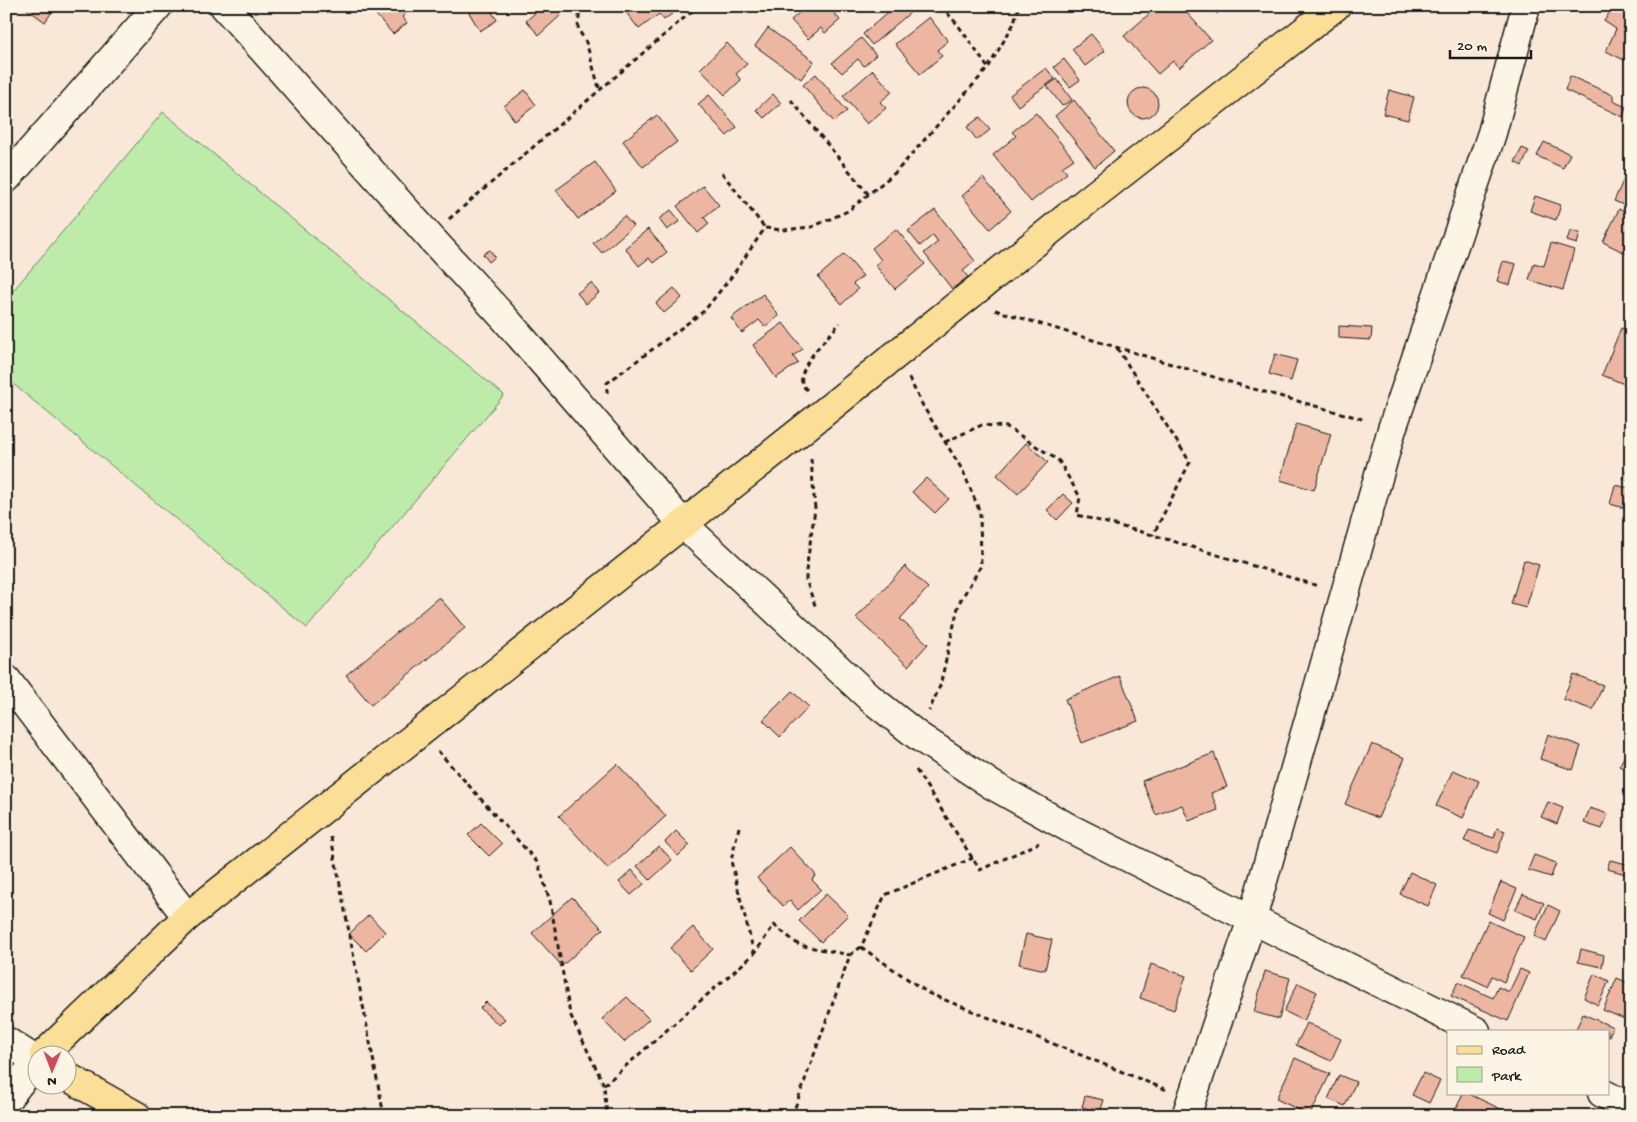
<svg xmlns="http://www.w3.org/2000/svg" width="1637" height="1122" font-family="'Gochi Hand',sans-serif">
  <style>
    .green { fill: #bcebaa; stroke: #6c8463 }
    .building { fill: #ecb6a0; stroke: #1c1c1c }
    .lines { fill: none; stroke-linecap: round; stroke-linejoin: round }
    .minor-casing { stroke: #1c1c1c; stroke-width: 31 }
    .major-casing { stroke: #1c1c1c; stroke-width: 31 }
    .path { stroke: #1c1c1c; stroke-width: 3; stroke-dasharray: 5 4; stroke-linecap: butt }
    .minor { stroke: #fcf5e5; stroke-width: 28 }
    .major { stroke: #fbdf96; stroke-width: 28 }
  </style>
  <rect width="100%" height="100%" fill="#f9e8d7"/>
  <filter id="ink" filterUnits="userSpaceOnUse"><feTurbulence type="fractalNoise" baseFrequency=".02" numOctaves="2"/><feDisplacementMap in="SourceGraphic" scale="10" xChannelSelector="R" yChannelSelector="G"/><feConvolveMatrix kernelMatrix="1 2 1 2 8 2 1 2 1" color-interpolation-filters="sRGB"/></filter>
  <g filter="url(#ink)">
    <path class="green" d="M 163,112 L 504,395 L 307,628 L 6,378 L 6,299 Z"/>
    <g class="building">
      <path d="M 23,6 L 56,6 L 45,22 Z"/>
      <path d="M 386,6 L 414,6 L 402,17 L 407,23 L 393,34 L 376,15 Z"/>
      <path d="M 465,6 L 488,6 L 497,20 L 480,31 Z"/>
      <path d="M 543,6 L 553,6 L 561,15 L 539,35 L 526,21 Z"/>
      <path d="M 621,6 L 676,6 L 678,9 L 664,20 L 659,14 L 639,29 Z"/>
      <path d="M 807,6 L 828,6 L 840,20 L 825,33 L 821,28 L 808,39 L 791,20 Z"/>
      <path d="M 895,6 L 918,6 L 872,45 L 863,34 Z"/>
      <path d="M 1158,6 L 1181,6 L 1211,40 L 1179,68 L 1173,61 L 1158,74 L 1124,36 Z"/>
      <path d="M 1210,6 L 1225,6 L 1217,14 Z"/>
      <path d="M 1614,6 L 1628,6 L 1631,8 L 1631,61 L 1622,59 L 1606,51 L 1616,29 L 1604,21 Z"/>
      <path d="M 929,17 L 948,41 L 937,50 L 942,56 L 920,74 L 895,44 Z"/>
      <path d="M 768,28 L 814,61 L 801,79 L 755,46 Z"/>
      <path d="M 1091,34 L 1105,51 L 1085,66 L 1072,49 Z"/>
      <path d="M 861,38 L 876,55 L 864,66 L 858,59 L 842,73 L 832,63 Z"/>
      <path d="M 727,43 L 747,64 L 736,74 L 741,80 L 725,95 L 700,69 Z"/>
      <path d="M 1064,59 L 1080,80 L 1070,87 L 1054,67 Z"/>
      <path d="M 1046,68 L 1055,79 L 1018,106 L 1010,95 Z"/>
      <path d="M 873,70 L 892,92 L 880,102 L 886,108 L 867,124 L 843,96 Z"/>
      <path d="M 816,74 L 847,111 L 834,122 L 803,85 Z"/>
      <path d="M 1570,76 L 1613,95 L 1613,101 L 1626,107 L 1623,117 L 1565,90 Z"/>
      <path d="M 1057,79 L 1072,100 L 1062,106 L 1047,86 Z"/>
      <circle cx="1143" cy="103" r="15"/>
      <path d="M 525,90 L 536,105 L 515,121 L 504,106 Z"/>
      <path d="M 1389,90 L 1414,97 L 1408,120 L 1383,114 Z"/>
      <path d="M 773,94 L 781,103 L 764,118 L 756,110 Z"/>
      <path d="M 709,95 L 737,127 L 727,136 L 698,104 Z"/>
      <path d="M 1074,100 L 1114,151 L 1095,167 L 1055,116 Z"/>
      <path d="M 1036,113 L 1074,159 L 1062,167 L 1067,173 L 1031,202 L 993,155 L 1016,136 L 1012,132 Z"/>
      <path d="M 657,115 L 677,142 L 643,167 L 623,141 Z"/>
      <path d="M 980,117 L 990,130 L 977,140 L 967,127 Z"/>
      <path d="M 1544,142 L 1570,154 L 1563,168 L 1537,156 Z"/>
      <path d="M 1522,148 L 1529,151 L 1522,166 L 1515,162 Z"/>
      <path d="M 595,162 L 616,191 L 578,219 L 556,190 Z"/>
      <path d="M 1628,170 L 1631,171 L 1631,196 L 1626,206 L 1614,201 Z"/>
      <path d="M 983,178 L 1011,211 L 990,229 L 962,196 Z"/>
      <path d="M 703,186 L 719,205 L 704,217 L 709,224 L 698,233 L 677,206 Z"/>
      <path d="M 1535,196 L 1561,205 L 1556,220 L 1530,211 Z"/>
      <path d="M 1619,209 L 1631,215 L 1631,256 L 1603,242 Z"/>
      <path d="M 671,210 L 680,221 L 667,230 L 659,219 Z"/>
      <path d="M 935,210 L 975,261 L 963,271 L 968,277 L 952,289 L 924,253 L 938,242 L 933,235 L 920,246 L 908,231 Z"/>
      <path d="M 624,216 L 633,226 L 602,253 L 593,243 Z"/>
      <path d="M 648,229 L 667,252 L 653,263 L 649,258 L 639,266 L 625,248 Z"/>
      <path d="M 896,229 L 925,264 L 895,289 L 875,265 L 881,260 L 872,248 Z"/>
      <path d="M 1570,231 L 1580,233 L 1577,244 L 1567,241 Z"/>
      <path d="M 1551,243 L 1574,250 L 1563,290 L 1529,280 L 1534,263 L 1544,266 Z"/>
      <path d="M 490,250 L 495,257 L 489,262 L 483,254 Z"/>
      <path d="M 844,254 L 863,276 L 853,284 L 858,289 L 842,304 L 818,277 Z"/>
      <path d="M 1503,261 L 1516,264 L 1510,285 L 1497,281 Z"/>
      <path d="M 591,283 L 599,293 L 586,304 L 577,293 Z"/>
      <path d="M 674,288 L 682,298 L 664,313 L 656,303 Z"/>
      <path d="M 763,294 L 779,316 L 765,327 L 759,320 L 742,333 L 731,318 Z"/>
      <path d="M 783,323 L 803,349 L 793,356 L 798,363 L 776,378 L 753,345 Z"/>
      <path d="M 1339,326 L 1372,328 L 1371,340 L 1339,338 Z"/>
      <path d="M 1621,328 L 1631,331 L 1631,381 L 1629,386 L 1602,375 Z"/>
      <path d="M 1275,354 L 1297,360 L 1291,381 L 1269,374 Z"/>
      <path d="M 1296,424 L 1331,434 L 1314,490 L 1280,480 Z"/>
      <path d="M 1026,443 L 1048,462 L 1018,494 L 997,475 Z"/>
      <path d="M 1631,457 L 1631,481 L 1623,479 Z"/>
      <path d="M 926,478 L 949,499 L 935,513 L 912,492 Z"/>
      <path d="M 1615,485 L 1629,488 L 1624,508 L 1610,504 Z"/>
      <path d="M 1063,494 L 1073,503 L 1057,520 L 1047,510 Z"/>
      <path d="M 1524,560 L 1539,565 L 1526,608 L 1511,604 Z"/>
      <path d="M 905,566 L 928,588 L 900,619 L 928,644 L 908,666 L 856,618 Z"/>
      <path d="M 439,597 L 465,628 L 371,705 L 346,675 Z"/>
      <path d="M 1573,674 L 1603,685 L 1593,710 L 1563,699 Z"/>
      <path d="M 1120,676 L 1138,721 L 1082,743 L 1065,699 Z"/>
      <path d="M 792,691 L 809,707 L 780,737 L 763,720 Z"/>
      <path d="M 1548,734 L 1581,746 L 1573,770 L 1540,759 Z"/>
      <path d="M 1372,744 L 1405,758 L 1378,818 L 1345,804 Z"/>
      <path d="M 1214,753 L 1227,787 L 1211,793 L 1218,810 L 1189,821 L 1182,805 L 1156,815 L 1142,781 Z"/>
      <path d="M 1624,757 L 1631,761 L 1629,770 L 1619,766 Z"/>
      <path d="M 617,764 L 666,816 L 608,869 L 559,816 Z"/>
      <path d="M 1453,770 L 1479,781 L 1463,818 L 1436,806 Z"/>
      <path d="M 1548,802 L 1563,808 L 1557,824 L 1541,817 Z"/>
      <path d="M 1590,808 L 1608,814 L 1602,829 L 1584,823 Z"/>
      <path d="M 481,823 L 502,844 L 489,856 L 468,835 Z"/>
      <path d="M 1497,828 L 1505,831 L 1497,853 L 1464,841 L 1469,830 L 1494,838 Z"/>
      <path d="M 676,831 L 690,845 L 678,856 L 665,842 Z"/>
      <path d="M 659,846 L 672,860 L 650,880 L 637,866 Z"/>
      <path d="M 790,847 L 816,875 L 812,880 L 821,889 L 798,910 L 790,900 L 783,906 L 757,878 Z"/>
      <path d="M 1534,855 L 1556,863 L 1551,877 L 1528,870 Z"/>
      <path d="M 1610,860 L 1631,865 L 1630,875 L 1607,869 Z"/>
      <path d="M 632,870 L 644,884 L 631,895 L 619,882 Z"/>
      <path d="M 1410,872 L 1437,885 L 1428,906 L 1400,894 Z"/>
      <path d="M 1501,882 L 1517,889 L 1503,920 L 1488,913 Z"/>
      <path d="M 826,894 L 848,915 L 821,942 L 799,921 Z"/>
      <path d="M 1523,894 L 1544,903 L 1537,919 L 1515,910 Z"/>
      <path d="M 572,897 L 603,929 L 562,966 L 532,933 Z"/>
      <path d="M 1548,905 L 1560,911 L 1546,942 L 1534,936 Z"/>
      <path d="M 369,915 L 385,932 L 366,951 L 349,934 Z"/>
      <path d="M 1488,921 L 1524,937 L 1504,982 L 1492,976 L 1487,986 L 1463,975 Z"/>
      <path d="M 693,927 L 713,949 L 691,970 L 670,948 Z"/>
      <path d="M 1026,934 L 1052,940 L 1045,970 L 1019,964 Z"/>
      <path d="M 1581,949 L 1604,955 L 1602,967 L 1578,962 Z"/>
      <path d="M 1151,964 L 1186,976 L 1174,1010 L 1140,998 Z"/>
      <path d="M 1520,969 L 1529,973 L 1508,1021 L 1451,996 L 1458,982 L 1493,998 L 1498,987 L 1509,992 Z"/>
      <path d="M 1265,971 L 1290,978 L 1279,1019 L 1254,1012 Z"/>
      <path d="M 1594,974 L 1609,981 L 1598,1005 L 1584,998 Z"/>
      <path d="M 1617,978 L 1631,984 L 1631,1011 L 1627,1020 L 1603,1010 Z"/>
      <path d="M 1298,983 L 1317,992 L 1304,1021 L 1284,1011 Z"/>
      <path d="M 627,997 L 649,1019 L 624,1042 L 602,1019 Z"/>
      <path d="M 486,1002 L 505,1019 L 499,1025 L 480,1008 Z"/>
      <path d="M 1583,1014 L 1613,1027 L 1608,1038 L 1608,1031 L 1575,1031 Z"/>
      <path d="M 1307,1023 L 1341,1039 L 1331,1061 L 1296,1045 Z"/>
      <path d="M 1631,1028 L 1631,1049 L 1623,1046 Z"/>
      <path d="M 1295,1058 L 1330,1074 L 1310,1115 L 1276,1099 Z"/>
      <path d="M 1423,1073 L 1440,1081 L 1429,1103 L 1412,1095 Z"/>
      <path d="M 1339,1075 L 1356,1082 L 1345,1106 L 1328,1099 Z"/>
      <path d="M 1463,1093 L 1467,1093 L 1509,1113 L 1508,1116 L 1453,1116 Z"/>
      <path d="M 1085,1096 L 1104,1100 L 1100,1112 L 1082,1107 Z"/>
    </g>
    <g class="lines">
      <g class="minor-casing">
        <g id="minor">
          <path d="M 224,6 L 429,236 L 507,321 L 683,524 L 870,698 L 918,736 L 992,785 L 1071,829 L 1476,1031"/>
          <path d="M 6,179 L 158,6"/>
          <path d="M 6,679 L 187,917"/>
          <path d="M 6,1041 L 37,1061 L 6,1100"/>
          <path d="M 1602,1093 L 1631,1108"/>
          <path d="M 1186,1116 L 1252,919 L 1392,429 L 1492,133 L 1526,6"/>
        </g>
      </g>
      <g class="major-casing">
        <g id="major">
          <path d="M 44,1054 L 187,917 L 807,426 L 1092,197 L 1336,6"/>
          <path d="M 68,1077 L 137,1116"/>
        </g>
      </g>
      <g class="path">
        <path d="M 580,6 L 578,29 L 586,42 L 600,91"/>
        <path d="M 941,6 L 958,25 L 988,68"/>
        <path d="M 791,100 L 869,195"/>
        <path d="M 722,173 L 765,228"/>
        <path d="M 449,219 L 698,6"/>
        <path d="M 995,310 L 1243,386 L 1366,420"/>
        <path d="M 1117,348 L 1190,462 L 1153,535"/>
        <path d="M 909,378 L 923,406 L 963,471 L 980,512 L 981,566 L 959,603 L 940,686 L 929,711"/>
        <path d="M 807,390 C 805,388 803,386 802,383 C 798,365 829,336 840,323"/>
        <path d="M 607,393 L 607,383 L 704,311 L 732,276 L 765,228 L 782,230 L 812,227 L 848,211 L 896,172 L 988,68 L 1013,25 L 1019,6"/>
        <path d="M 945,442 L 982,425 L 1007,427 L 1059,461 L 1080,497 L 1077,515 L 1153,535 L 1318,586"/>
        <path d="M 811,459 L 815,509 L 806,571 L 806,580 L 816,608"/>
        <path d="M 438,751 L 538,863 L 550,901 L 570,1014 L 604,1085 L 607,1116"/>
        <path d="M 916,770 L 980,870 L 1039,843"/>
        <path d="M 739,827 L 731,861 L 754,953"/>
        <path d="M 331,837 L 384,1116"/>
        <path d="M 861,947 L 928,993 L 1167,1090"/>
        <path d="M 604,1085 L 754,954 L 774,925 L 799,945 L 850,955"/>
        <path d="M 792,1116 L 850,955 L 861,947 L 885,895 L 973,858"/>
      </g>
      <use href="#minor" class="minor"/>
      <use href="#major" class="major"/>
    </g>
  </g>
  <rect width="1637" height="1122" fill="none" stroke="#fcf5e5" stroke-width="25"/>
  <rect x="12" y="12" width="1612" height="1097" fill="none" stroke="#1c1c1c" stroke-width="2" filter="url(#ink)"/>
  <rect x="1447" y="1030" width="162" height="65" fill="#fcf5e5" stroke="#a29e95"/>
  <rect x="1457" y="1046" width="25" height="8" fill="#fbdf96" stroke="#a29e95"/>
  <text x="1492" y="1054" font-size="15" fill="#1c1c1c">Road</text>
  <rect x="1457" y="1067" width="25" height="15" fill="#bcebaa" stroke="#a29e95"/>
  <text x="1492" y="1080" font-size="15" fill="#1c1c1c">Park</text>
  <g transform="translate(52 1070) rotate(181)"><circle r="24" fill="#fcf5e5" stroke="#a29e95"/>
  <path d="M0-4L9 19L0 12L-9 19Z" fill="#d1495b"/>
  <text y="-8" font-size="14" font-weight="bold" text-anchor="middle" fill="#1c1c1c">N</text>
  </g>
  <path d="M1450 50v8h81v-8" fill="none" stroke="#1c1c1c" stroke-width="2.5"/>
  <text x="1457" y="50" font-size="15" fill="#1c1c1c" stroke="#fcf5e5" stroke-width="4" paint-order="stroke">20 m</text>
</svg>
